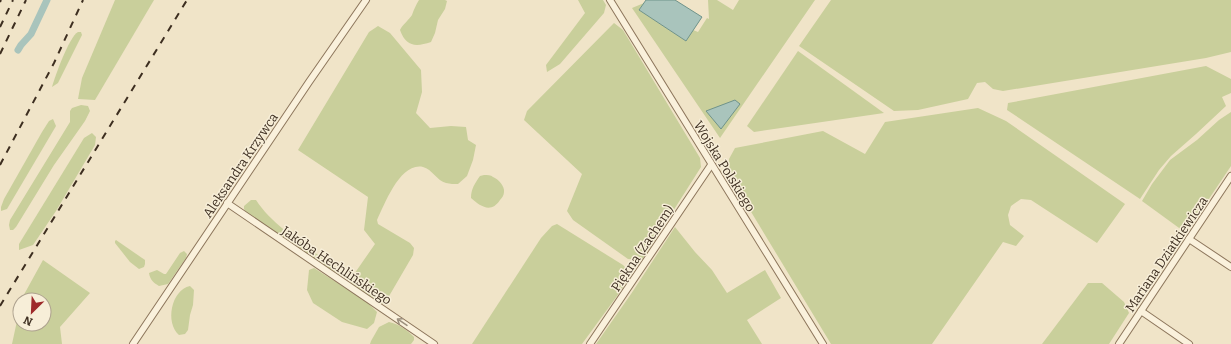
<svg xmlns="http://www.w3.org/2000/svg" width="1231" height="344" font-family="Bitter,serif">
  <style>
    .green { fill: #c9cf9b }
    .water { fill: #a9c4bc; stroke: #6f938a }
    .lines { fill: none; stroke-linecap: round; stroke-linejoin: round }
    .canal { stroke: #a9c4bc; stroke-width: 7 }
    .minor-casing { stroke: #8d765c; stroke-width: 8 }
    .minor { stroke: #faf1dc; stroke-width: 6 }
    .rail { stroke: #3d2e20; stroke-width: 2; stroke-dasharray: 7 7; stroke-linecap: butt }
    .oneway { stroke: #9c907e }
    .labels { text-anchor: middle; stroke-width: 3; stroke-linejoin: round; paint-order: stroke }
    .street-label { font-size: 13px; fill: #3d2e20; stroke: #f7eed8 }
  </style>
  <rect width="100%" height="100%" fill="#f0e4c8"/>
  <g class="green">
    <path d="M 115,0 L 154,0 L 95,100 L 78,99 L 82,78 Z"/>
    <path d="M 419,0 L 445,0 L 447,1 L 445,9 L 438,20 L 435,33 L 431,42 C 416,47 406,47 400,30 C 403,24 409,20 412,15 C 414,9 416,5 419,0 Z"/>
    <path d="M 578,0 L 603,0 L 606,5 L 604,13 L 560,64 L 547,72 L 546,65 L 585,13 Z"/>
    <path d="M 708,0 L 717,0 L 733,10 L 739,0 L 815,0 L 720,138 L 632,8 L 644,3 L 639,10 L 686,41 L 693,30 L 698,32 L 707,18 L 709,19 Z"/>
    <path d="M 831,0 L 1231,0 L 1231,52 L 1206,58 L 1003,91 L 993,89 L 985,82 L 977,83 L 968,99 L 918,110 L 894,111 L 799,46 Z"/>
    <path d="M 614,23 L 623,30 L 700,158 L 701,167 L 642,260 L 628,259 L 573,220 L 567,211 L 582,174 L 524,120 L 527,111 Z"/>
    <path d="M 378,26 L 390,33 L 421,70 L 422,92 L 416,113 L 430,128 L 451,126 L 466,127 L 468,140 L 476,145 L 473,160 L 467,176 L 458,184 C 454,184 450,184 446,183 C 437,181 432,169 423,167 C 400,162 385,204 377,220 L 378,224 L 410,243 L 414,248 L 413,255 L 385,303 L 380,304 L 352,286 L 350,280 L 375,244 L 364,230 L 368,197 L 298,150 L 369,32 Z"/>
    <path d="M 78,32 L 81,32 L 82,35 L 58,83 L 52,87 C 55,76 69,37 78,32 Z"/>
    <path d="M 798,51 L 884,113 L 754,132 L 747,126 Z"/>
    <path d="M 1206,66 L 1231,79 L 1231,93 L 1222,97 L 1226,106 L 1196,134 L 1171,156 L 1159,170 L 1140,199 L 1007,110 L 1008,103 Z"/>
    <path d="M 81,105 L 88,106 L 90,111 L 85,121 L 54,165 L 16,227 L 13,230 L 10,230 L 9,225 L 10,220 L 70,122 L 70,111 L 72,108 Z"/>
    <path d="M 978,108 L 1006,121 L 1125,204 L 1097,243 L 1031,200 L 1021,199 L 1011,206 L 1008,215 L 1010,225 L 1024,236 L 1016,246 L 1003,242 L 932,344 L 831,344 L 730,177 L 729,159 L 735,148 L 823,131 L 865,154 L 885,122 Z"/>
    <path d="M 1231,112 L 1231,166 L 1186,233 L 1142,201 L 1152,184 L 1170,160 L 1197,140 L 1219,120 Z"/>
    <path d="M 53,119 L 56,126 L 7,209 L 1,211 L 1,207 L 4,199 L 42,132 L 49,121 Z"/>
    <path d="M 92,133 L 96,137 L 95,145 L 56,211 L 33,245 L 19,250 L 19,244 L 84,138 Z"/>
    <path d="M 484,175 C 487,175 491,175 493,177 C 498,179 505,186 504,192 C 504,195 502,198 500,200 C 491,214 480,206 471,198 C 471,189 475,183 480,176 Z"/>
    <path d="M 251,200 L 256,200 C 274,228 314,251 341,271 L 343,273 L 339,275 L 246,213 L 244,209 L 244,206 Z"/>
    <path d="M 557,224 L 623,265 C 629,271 631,274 628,281 L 582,344 L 472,344 L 541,238 L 552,226 Z"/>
    <path d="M 675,227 L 695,252 L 712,270 L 727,293 L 765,270 L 781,298 L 747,320 L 762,344 L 596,344 L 631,294 Z"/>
    <path d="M 116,240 L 145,260 L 145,264 L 144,267 L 139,269 L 130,262 L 115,243 L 115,241 Z"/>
    <path d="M 184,251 L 187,254 L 186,258 L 168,284 L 159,286 C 154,283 150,280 149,273 L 157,270 L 164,274 L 166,274 L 180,253 Z"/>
    <path d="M 43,260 L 90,293 L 60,327 L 62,344 L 12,344 L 20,307 L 20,324 L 44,324 L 44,300 L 21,300 Z"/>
    <path d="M 314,268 L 366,301 L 377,312 L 374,323 L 367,329 L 342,322 L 313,303 L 307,290 L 309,270 Z"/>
    <path d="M 1088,283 L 1102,283 L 1124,302 L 1129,313 L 1109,344 L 1042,344 Z"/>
    <path d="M 190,286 L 194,290 L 193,305 L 190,315 L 188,330 L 185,334 L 179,335 C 165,323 171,290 190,286 Z"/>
    <path d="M 389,322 C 399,324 407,330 414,337 L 414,340 L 411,344 L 370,344 L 371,341 L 379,327 Z"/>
  </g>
  <g class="water">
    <path d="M 646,0 L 675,0 L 702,17 L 686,41 L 639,10 Z"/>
    <path d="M 735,100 L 740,104 L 721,129 L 706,111 Z"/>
  </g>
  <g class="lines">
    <path class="canal" d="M 18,50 L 21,45 L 31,34 L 47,0"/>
    <g class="minor-casing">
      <g id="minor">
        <path d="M 610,0 L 823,344"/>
        <path d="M 227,203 L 434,344"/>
        <path d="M 1189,239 L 1231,267"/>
        <path d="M 1141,311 L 1189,344"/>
        <path d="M 133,344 L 309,82 L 366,0"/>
        <path d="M 590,344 L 711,165"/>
        <path d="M 1119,344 L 1231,176"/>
      </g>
    </g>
    <use href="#minor" class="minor"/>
    <g class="rail">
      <path d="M 0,2 L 1,0"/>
      <path d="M 0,27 L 13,0"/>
      <path d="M 0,54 L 26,0"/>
      <path d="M 0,165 L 54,63 L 83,0"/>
      <path d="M 0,306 L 187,0"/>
    </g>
  </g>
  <defs><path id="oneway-shaft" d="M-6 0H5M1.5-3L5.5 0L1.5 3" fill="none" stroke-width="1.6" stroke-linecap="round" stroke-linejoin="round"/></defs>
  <use class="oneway" href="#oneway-shaft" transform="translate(402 322) rotate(-146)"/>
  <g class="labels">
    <g class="street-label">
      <text transform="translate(240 165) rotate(-56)" y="5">Aleksandra Krzywca</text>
      <text transform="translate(725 166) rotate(58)" y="5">Wojska Polskiego</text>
      <text transform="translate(642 248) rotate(-56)" y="5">Piękna (Zachem)</text>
      <text transform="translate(1166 254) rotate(-56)" y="5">Mariana Dziatkiewicza</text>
      <text transform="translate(337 265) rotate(34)" y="5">Jakóba Hechlińskiego</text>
    </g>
  </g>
  <g transform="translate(32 312) rotate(204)"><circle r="19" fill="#f7eed8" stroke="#ada18e"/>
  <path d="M0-3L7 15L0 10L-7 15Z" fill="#9e2a2b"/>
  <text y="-6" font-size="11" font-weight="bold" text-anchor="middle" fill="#3d2e20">N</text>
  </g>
</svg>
